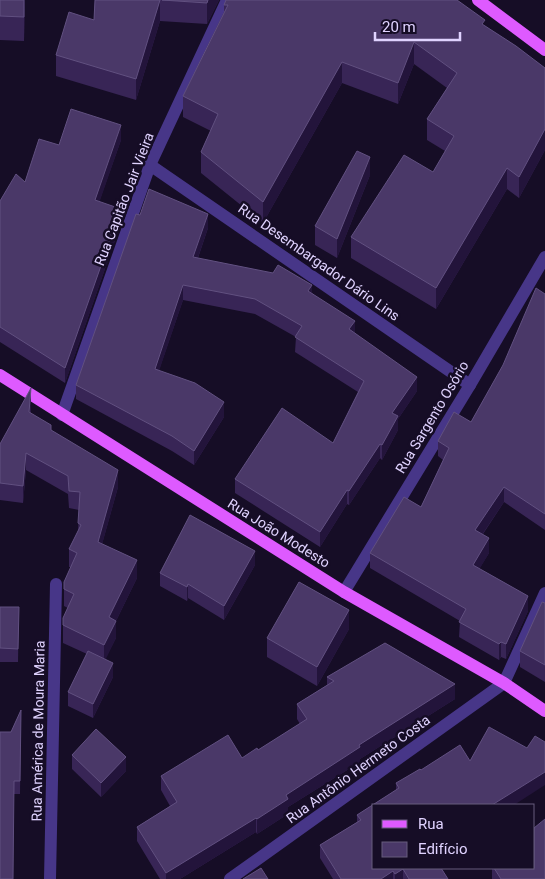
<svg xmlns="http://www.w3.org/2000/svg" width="545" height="879" font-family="Roboto,sans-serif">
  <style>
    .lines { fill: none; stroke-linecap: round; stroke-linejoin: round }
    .minor { stroke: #473688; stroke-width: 12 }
    .major { stroke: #de5aff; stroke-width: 12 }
    .wall { fill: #382556 }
    .shaded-wall { fill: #23143b }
    .building { fill: #4a3868; stroke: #615080 }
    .labels { text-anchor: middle; stroke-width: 5; stroke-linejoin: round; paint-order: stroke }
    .street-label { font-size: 14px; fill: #e0d3ff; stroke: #160d26 }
  </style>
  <rect width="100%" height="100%" fill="#160d26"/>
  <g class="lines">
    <g class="minor">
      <path d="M 150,165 L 470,385"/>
      <path d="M 62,415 L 150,165 L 227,0"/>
      <path d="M 344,592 L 470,385 L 545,257"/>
      <path d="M 50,879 L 56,584"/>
      <path d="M 230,879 L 504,683 L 545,593"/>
    </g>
    <g class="major">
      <path d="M 478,0 L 545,50"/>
      <path d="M 0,375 L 344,592 L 504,683 L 545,711"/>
    </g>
  </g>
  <g class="wall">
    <path d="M 0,0 L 25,0 L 24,41 L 0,40 Z"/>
    <path d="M 95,0 L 219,0 L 207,24 L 160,21 L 136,100 L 56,76 L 56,55 L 94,20 Z"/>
    <path d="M 224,5 L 485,26 L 545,68 L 545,150 L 519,198 L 507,189 L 436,309 L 351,258 L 351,237 L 433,172 L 445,151 L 427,140 L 427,119 L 447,88 L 414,64 L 398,104 L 342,83 L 263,223 L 201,173 L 201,152 L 211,131 L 183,117 L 183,96 L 224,12 Z"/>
    <path d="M 121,140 L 99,202 L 121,223 L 65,383 L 0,342 L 0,201 L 25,182 L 59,145 Z"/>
    <path d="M 370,175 L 337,258 L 315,245 L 315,226 Z"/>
    <path d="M 140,215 L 208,228 L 198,258 L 312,293 L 417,391 L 398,419 L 398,430 L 382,460 L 380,458 L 349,505 L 347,504 L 320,547 L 235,493 L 235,479 L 333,443 L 358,392 L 295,352 L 296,337 L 255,314 L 183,300 L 159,370 L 224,417 L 194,465 L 172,451 L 76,399 L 76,385 Z"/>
    <path d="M 545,294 L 545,530 L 504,502 L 483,534 L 489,553 L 479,569 L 528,611 L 506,659 L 501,657 L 499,660 L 459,637 L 460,621 L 370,568 L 370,553 L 421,507 L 443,460 L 438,456 L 438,441 L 471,422 Z"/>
    <path d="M 31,405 L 31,413 L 118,487 L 102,544 L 137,578 L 116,621 L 116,638 L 105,659 L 113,677 L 93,718 L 68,706 L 68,692 L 87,654 L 63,643 L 63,618 L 68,608 L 64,606 L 64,582 L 71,567 L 69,567 L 69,549 L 78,531 L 79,510 L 69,508 L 68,494 L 26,470 L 23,503 L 0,500 L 0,444 Z"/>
    <path d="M 255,565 L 224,620 L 188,598 L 187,601 L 160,586 L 160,573 Z"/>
    <path d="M 545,603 L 545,682 L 520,667 L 520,651 Z"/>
    <path d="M 0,607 L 19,607 L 18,662 L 0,662 Z"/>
    <path d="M 349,629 L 317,686 L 267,657 L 267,638 Z"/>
    <path d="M 327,677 L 455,699 L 360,759 L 360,762 L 288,807 L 288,814 L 257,834 L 256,832 L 180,879 L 160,879 L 137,841 L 137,827 L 170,806 L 161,790 L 161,776 L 242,758 L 258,750 L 300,724 L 297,719 L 297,704 L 327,685 Z"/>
    <path d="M 21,710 L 20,794 L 14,794 L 11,732 Z"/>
    <path d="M 545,742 L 374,805 L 441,868 L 448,879 L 333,879 L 320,858 L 320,845 L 357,822 L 357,815 L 396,790 L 396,783 L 421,770 L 470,761 L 527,748 Z"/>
    <path d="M 72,755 L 126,771 L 101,797 L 72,769 Z"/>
    <path d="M 492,868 L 534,868 L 545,879 L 492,879 Z"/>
  </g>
  <g class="shaded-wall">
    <path d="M 24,0 L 25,0 L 24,41 Z"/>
    <path d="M 160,0 L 160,21 L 136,100 L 136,79 Z"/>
    <path d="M 208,0 L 219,0 L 207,24 L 207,3 Z"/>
    <path d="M 414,42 L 414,64 L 398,104 L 398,83 Z"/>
    <path d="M 342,62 L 342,83 L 263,223 L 263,202 Z"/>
    <path d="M 121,125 L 121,140 L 95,215 L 95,200 Z"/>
    <path d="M 545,129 L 545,150 L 519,198 L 519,177 Z"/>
    <path d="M 370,157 L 370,175 L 337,258 L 337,239 Z"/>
    <path d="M 507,168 L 507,189 L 436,309 L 436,288 Z"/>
    <path d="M 121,209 L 121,223 L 65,383 L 65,368 Z"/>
    <path d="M 208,214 L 208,228 L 193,272 L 193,257 Z"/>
    <path d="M 183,285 L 183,300 L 155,383 L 155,369 Z"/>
    <path d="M 312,285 L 312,299 L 308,291 Z"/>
    <path d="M 355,321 L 355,335 L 349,329 Z"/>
    <path d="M 417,377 L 417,391 L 398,419 L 398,430 L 382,460 L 382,445 L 392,413 Z"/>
    <path d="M 31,388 L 31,405 L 29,430 L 29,412 Z"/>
    <path d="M 224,402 L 224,417 L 194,465 L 194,451 Z"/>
    <path d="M 380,444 L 380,458 L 349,505 L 349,491 Z"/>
    <path d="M 26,453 L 26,470 L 23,503 L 23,486 Z"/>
    <path d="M 118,470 L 118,487 L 98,559 L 98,542 Z"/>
    <path d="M 504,487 L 504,502 L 475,545 L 475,530 Z"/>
    <path d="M 347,490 L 347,504 L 320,547 L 320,532 Z"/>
    <path d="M 489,538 L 489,553 L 473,580 L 473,565 Z"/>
    <path d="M 255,551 L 255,565 L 224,620 L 224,606 Z"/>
    <path d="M 137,560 L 137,578 L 116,621 L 116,638 L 104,663 L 104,645 L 109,617 Z"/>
    <path d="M 188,584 L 188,598 L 187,601 L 187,587 Z"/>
    <path d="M 528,596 L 528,611 L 506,659 L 506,644 Z"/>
    <path d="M 349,610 L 349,629 L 317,686 L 317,667 Z"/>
    <path d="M 501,642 L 501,657 L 499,660 L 499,644 Z"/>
    <path d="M 113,663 L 113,677 L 93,718 L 93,704 Z"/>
    <path d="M 455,684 L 455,699 L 360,759 L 360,762 L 288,807 L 288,814 L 257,834 L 257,819 L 286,795 L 359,745 Z"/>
    <path d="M 126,757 L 126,771 L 101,797 L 101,783 Z"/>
    <path d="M 545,772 L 545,785 L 514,805 L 492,805 Z"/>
    <path d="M 256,818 L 256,832 L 180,879 L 166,879 L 166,873 Z"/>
    <path d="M 403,869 L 403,879 L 395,879 L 395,874 Z"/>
    <path d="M 393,871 L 393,879 L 381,879 Z"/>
  </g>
  <g class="building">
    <path d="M 0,0 L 24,0 L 24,17 L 0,16 Z"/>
    <path d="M 95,0 L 160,0 L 136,79 L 56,55 L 69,12 L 94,20 Z"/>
    <path d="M 162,0 L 208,0 L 207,3 Z"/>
    <path d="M 226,0 L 457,0 L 485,20 L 482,24 L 516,46 L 545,68 L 545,129 L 519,177 L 507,168 L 436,288 L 351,237 L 404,155 L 433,172 L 454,136 L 427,119 L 457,73 L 414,42 L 398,83 L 342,62 L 263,202 L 201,152 L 218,114 L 183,96 L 228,5 L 224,5 Z"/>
    <path d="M 71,109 L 121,125 L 95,200 L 121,209 L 65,368 L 0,327 L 0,201 L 16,174 L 25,182 L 39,139 L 59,145 Z"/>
    <path d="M 357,151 L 370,157 L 337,239 L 315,226 Z"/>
    <path d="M 149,189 L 208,214 L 193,257 L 273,273 L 278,265 L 312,285 L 308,291 L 355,321 L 349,329 L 417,377 L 392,413 L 398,416 L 382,445 L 380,444 L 349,491 L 347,490 L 320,532 L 235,479 L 282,408 L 333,443 L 364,381 L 295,337 L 302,326 L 255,299 L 183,285 L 155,369 L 195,383 L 224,402 L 194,451 L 172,436 L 76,385 L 136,214 L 140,215 Z"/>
    <path d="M 536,288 L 545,294 L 545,514 L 504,487 L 475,530 L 489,538 L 473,565 L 528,596 L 506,644 L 501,642 L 499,644 L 459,622 L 466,609 L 370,553 L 404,497 L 421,507 L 449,448 L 438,441 L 454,412 L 471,422 L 503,365 Z"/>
    <path d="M 31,388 L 29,412 L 51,425 L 51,430 L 118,470 L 98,542 L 137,560 L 109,617 L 116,621 L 104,645 L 63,625 L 63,618 L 74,594 L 64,589 L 64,582 L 77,553 L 69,549 L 81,525 L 78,523 L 80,492 L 69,491 L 68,476 L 26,453 L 23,486 L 0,483 L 0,444 Z"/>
    <path d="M 190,515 L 255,551 L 224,606 L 188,584 L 187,587 L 160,573 Z"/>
    <path d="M 299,582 L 349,610 L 317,667 L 267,638 Z"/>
    <path d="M 542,602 L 545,603 L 545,665 L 520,651 Z"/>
    <path d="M 0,607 L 19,607 L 18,649 L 0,648 Z"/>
    <path d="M 385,643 L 455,684 L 359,745 L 360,747 L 286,795 L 288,799 L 257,819 L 256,818 L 166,873 L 137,827 L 177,802 L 161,776 L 228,735 L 242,758 L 257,748 L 258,750 L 307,719 L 297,704 L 334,681 L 327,677 Z"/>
    <path d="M 88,651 L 113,663 L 93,704 L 68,692 Z"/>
    <path d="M 21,710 L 20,781 L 14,781 L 13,879 L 0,879 L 0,732 L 11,732 Z"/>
    <path d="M 489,727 L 527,748 L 535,736 L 545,742 L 545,772 L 492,805 L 374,805 L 374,868 L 441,868 L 448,879 L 409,879 L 403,869 L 395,874 L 393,871 L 381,879 L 341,879 L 320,845 L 361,820 L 357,815 L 399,788 L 396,783 L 420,769 L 421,770 L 460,745 L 470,761 Z"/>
    <path d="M 96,729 L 126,757 L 101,783 L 72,755 Z"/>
    <path d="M 545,819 L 545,879 L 501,879 L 494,868 L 534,868 L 534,828 Z"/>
    <path d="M 261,868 L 268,879 L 243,879 Z"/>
  </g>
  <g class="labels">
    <g class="street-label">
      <text transform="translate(124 199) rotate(-69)" y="5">Rua Capitão Jair Vieira</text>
      <text transform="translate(319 262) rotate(35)" y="5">Rua Desembargador Dário Lins</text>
      <text transform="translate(432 417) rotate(-59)" y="5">Rua Sargento Osório</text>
      <text transform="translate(279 533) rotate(32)" y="5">Rua João Modesto</text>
      <text transform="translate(38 731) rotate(-89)" y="5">Rua América de Moura Maria</text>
      <text transform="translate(358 769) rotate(-36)" y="5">Rua Antônio Hermeto Costa</text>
    </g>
  </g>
  <rect x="372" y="804" width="162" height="65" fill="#160d26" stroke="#675c7d"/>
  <rect x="382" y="820" width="25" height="8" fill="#de5aff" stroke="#675c7d"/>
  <text x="418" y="829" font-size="15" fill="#e0d3ff">Rua</text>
  <rect x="382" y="842" width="25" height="15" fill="#4a3868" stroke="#675c7d"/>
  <text x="418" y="854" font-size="15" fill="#e0d3ff">Edifício</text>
  <path d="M375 32v8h85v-8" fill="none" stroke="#e0d3ff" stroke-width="2.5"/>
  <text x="382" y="32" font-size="15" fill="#e0d3ff" stroke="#160d26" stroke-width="4" paint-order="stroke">20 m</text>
</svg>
